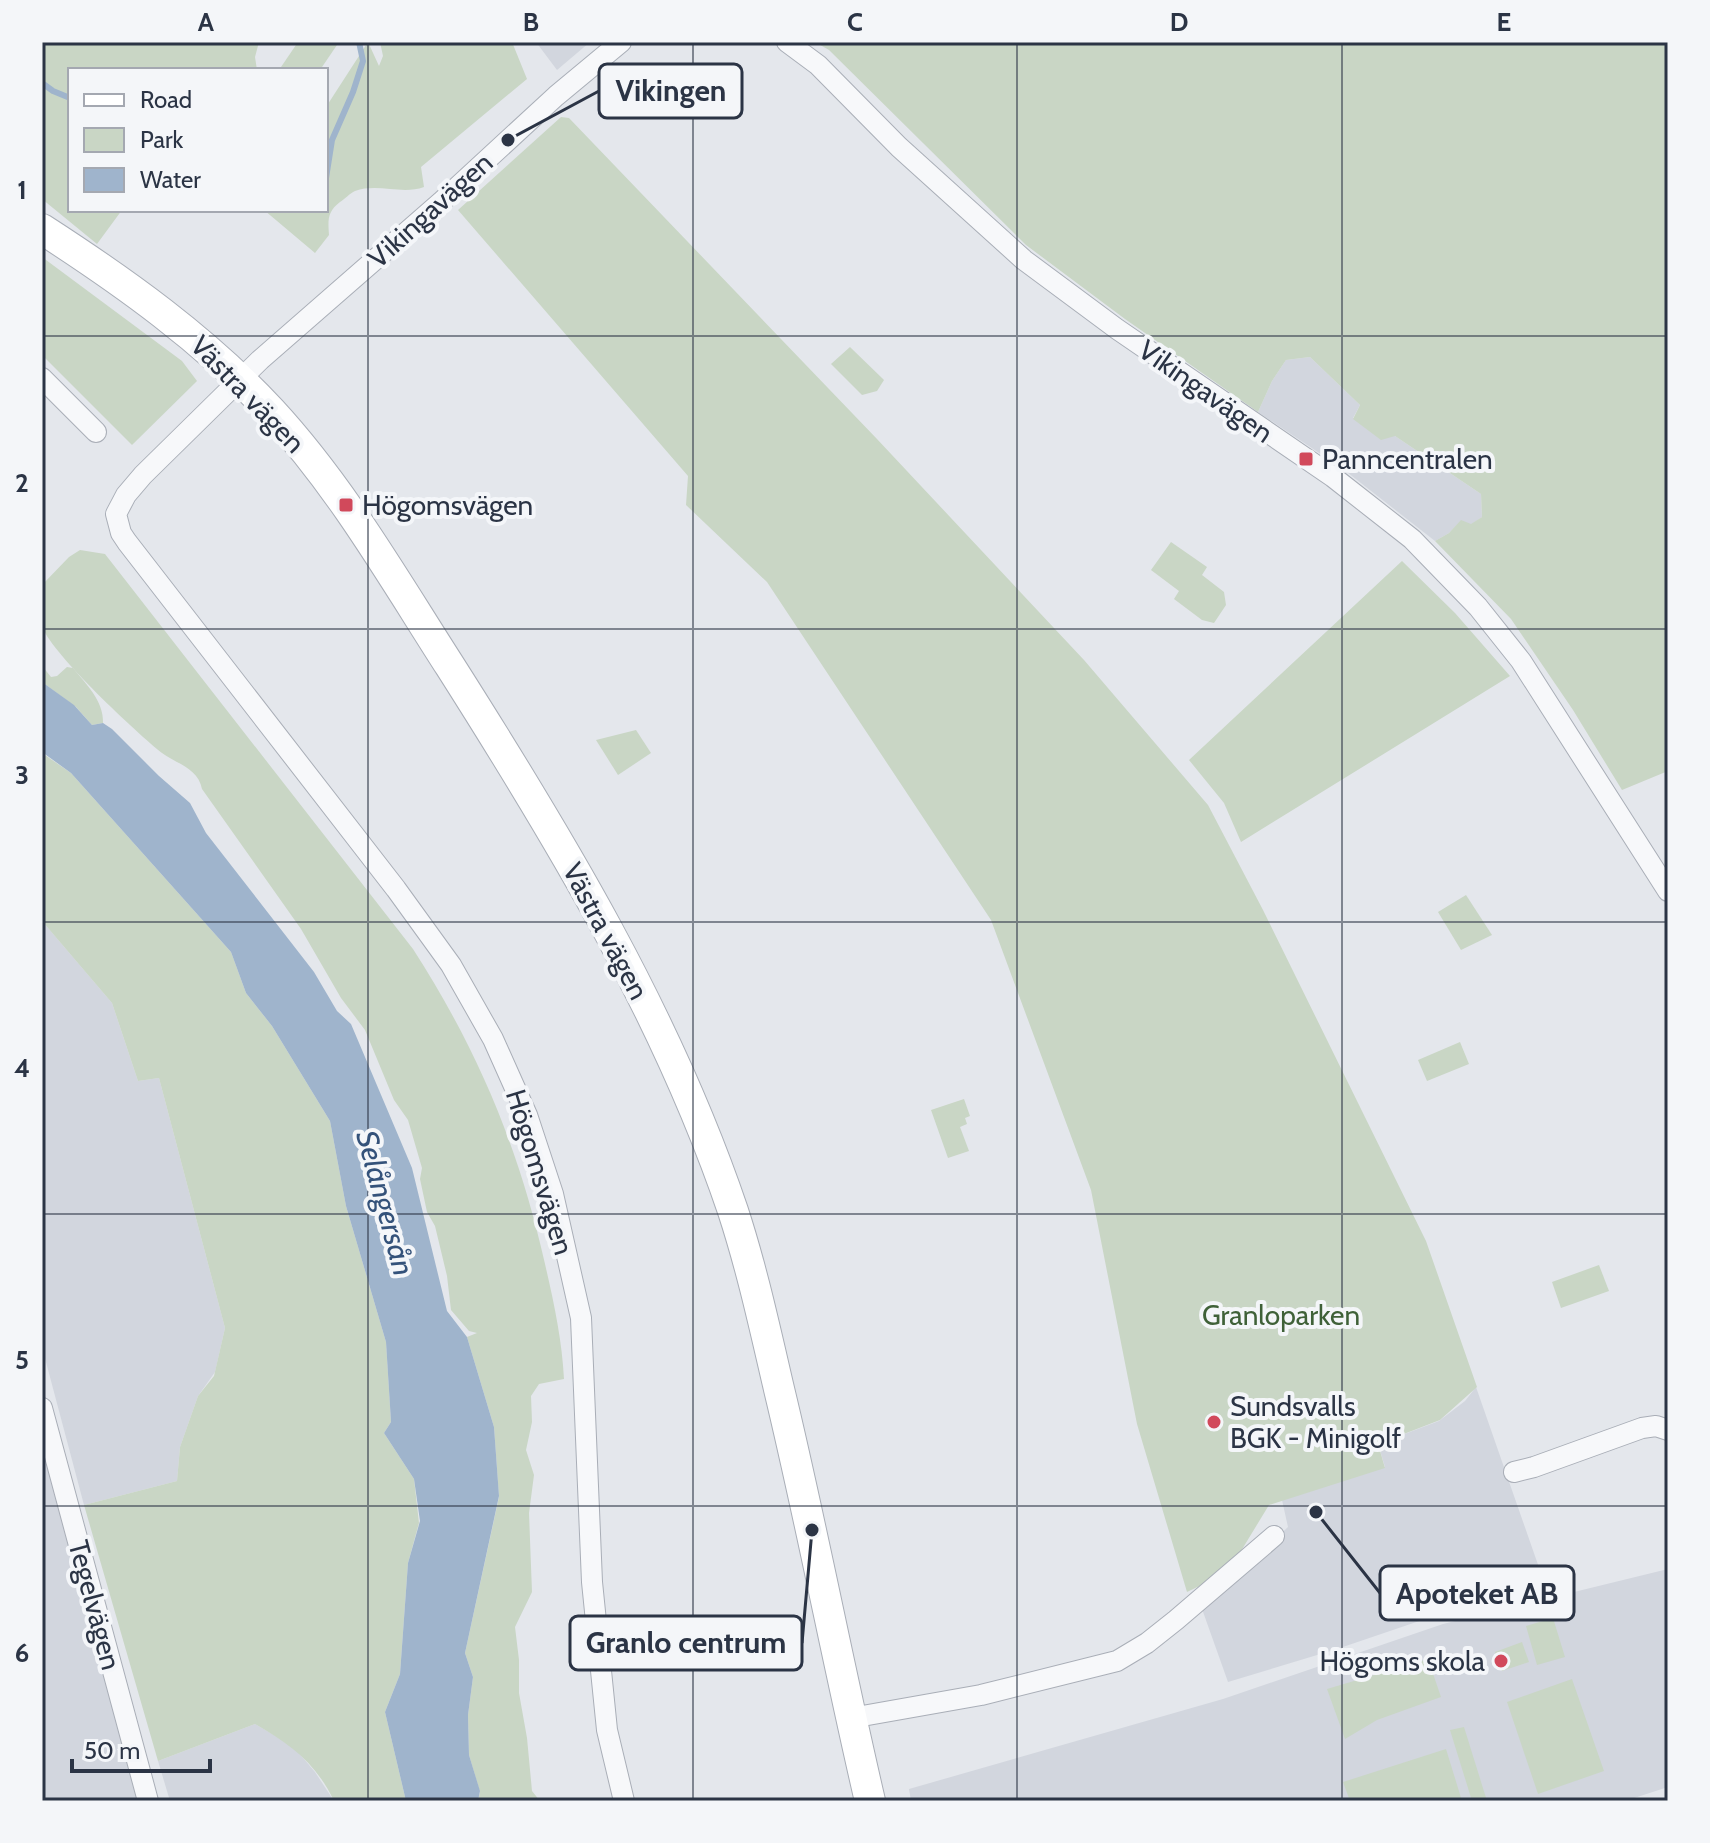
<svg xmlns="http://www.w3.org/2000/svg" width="1710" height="1843" font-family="Cabin,sans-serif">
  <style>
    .built { fill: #d2d6de }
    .green { fill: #c9d6c5 }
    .water { fill: #9fb4cc }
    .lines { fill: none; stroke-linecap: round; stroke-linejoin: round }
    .stream { stroke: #9fb4cc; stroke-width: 6 }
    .street-casing { stroke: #a9aeb7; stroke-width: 22 }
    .secondary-casing { stroke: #a9aeb7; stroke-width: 32 }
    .street { stroke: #f7f8fa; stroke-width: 20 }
    .secondary { stroke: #fff; stroke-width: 30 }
    .grid { fill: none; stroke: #2b3445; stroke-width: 2; stroke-opacity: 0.55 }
    .poi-dot { fill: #d1495b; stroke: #f4f6f9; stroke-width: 3 }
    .labels { text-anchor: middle; stroke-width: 8; stroke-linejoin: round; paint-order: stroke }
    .street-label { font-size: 28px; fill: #2b3445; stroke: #f4f6f9 }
    .poi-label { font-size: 28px; fill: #2b3445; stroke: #f4f6f9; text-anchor: start }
    .park-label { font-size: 28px; fill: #3f6138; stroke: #f4f6f9 }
    .water-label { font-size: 30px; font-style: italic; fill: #34527a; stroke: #f4f6f9 }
    .leader { fill: none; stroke: #2b3445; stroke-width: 3 }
    .callout-dot { fill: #2b3445; stroke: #f4f6f9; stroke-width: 3 }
    .callout { fill: #f4f6f9; stroke: #2b3445; stroke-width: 3 }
    .callout-label { font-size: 30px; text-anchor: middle; font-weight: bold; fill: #2b3445 }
    .neatline { fill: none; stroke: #2b3445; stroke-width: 3 }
    .grid-label { font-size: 26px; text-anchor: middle; font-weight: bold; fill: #2b3445 }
  </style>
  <rect width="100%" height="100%" fill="#e4e7ec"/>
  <g class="built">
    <path d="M 536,42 L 590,42 L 557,70 Z"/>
    <path d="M 1310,357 L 1360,405 L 1353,418 L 1395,436 L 1481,494 L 1482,517 L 1471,525 L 1461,521 L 1449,533 L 1435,541 L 1343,469 L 1258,412 L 1272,381 L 1286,360 Z"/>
    <path d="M 42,921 L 112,1003 L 138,1081 L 159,1078 L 225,1328 L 215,1372 L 198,1396 L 180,1447 L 177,1481 L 84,1505 L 42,1347 Z"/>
    <path d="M 1476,1387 L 1543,1579 L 1337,1649 L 1228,1682 L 1202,1609 L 1288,1527 L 1282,1500 L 1385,1467 L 1378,1444 L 1439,1421 L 1465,1401 Z"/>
    <path d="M 42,1444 L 140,1801 L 42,1801 Z"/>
    <path d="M 1668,1569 L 1668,1787 L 1625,1801 L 911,1801 L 909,1789 L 1223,1699 L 1443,1624 Z"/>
    <path d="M 255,1724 L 293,1746 L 315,1772 L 334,1801 L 170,1801 L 158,1761 Z"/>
  </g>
  <g class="green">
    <path d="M 42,42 L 259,42 L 255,57 L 257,70 L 70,70 L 70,210 L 122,210 L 97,244 L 42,199 Z"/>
    <path d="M 298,42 L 339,42 L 320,70 L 279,70 Z"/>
    <path d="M 368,42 L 379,66 L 383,56 L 380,42 L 512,42 L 527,79 L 421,167 L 424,187 C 402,195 378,183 355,191 C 350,193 345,199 340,202 C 327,212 328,220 329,235 L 315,253 L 264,210 L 326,210 L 326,107 Z"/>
    <path d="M 815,42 L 1668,42 L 1668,771 L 1622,790 L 1573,710 L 1511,619 L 1435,541 L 1449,533 L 1461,520 L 1471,524 L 1482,517 L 1481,494 L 1395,436 L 1381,440 L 1353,419 L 1360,405 L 1310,357 L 1286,360 L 1272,381 L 1258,412 L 1125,319 L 1026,245 L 829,50 Z"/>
    <path d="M 561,117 L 569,118 L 877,439 L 1084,660 L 1208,805 L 1263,910 L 1426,1241 L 1477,1387 L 1440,1420 L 1378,1444 L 1385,1468 L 1269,1505 L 1241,1551 L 1218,1577 L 1187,1592 L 1137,1424 L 1091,1190 L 991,920 L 767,582 L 686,505 L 688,476 L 458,210 Z"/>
    <path d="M 42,257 L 182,361 L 197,381 L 132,445 L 42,355 Z"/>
    <path d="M 850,347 L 884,380 L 877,391 L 862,395 L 831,364 Z"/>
    <path d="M 1171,542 L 1207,567 L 1202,575 L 1224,592 L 1226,605 L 1214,623 L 1202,620 L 1174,599 L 1179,591 L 1151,570 Z"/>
    <path d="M 80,550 L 105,554 L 413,949 C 478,1050 519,1148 545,1264 C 554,1303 562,1340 564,1379 L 539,1384 L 531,1396 L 532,1422 L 526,1450 L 534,1475 L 529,1513 L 532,1592 L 515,1627 L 519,1660 L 519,1693 L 527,1738 L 532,1791 L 540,1801 L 478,1801 L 480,1792 L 469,1755 L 468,1715 L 473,1677 L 465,1653 L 499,1497 L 494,1427 L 467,1337 L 477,1333 L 469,1331 L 451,1310 L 447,1276 L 435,1226 L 427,1212 L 420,1179 L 422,1168 L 408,1120 L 394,1100 L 365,1030 L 341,998 L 301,929 L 202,789 C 198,768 177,764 162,753 C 138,734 52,654 43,628 C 39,617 42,598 42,585 L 69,557 Z"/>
    <path d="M 1402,561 L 1455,613 L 1510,676 L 1241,842 L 1224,803 L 1189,760 Z"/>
    <path d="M 42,635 L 45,638 L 43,667 L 51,677 L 57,676 L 67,667 L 73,668 C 86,684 104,701 103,723 L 92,725 L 76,707 L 42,682 Z"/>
    <path d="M 636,730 L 651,753 L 618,775 L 596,740 Z"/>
    <path d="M 42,753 L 71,773 L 231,952 L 246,993 L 272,1026 L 330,1121 L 346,1206 L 386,1342 L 391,1422 L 384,1433 L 414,1479 L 419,1523 L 408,1563 L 400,1674 L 385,1712 L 406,1801 L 334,1801 C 316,1763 290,1744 255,1724 L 158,1761 L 84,1505 L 177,1481 L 180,1447 L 198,1396 L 214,1376 L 225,1328 L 159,1078 L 138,1081 L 112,1003 L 42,921 Z"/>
    <path d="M 1466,895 L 1492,935 L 1461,950 L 1438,912 Z"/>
    <path d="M 1460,1042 L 1469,1064 L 1427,1081 L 1418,1060 Z"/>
    <path d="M 964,1099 L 970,1116 L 965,1118 L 967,1124 L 960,1127 L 969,1151 L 948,1158 L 931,1110 Z"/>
    <path d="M 1599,1265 L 1609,1291 L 1561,1308 L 1552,1282 Z"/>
    <path d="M 1553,1618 L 1565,1657 L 1537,1665 L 1526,1626 Z"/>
    <path d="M 1522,1642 L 1529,1662 L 1502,1671 L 1495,1652 Z"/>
    <path d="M 1428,1659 L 1441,1697 L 1377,1720 L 1345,1739 L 1327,1689 Z"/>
    <path d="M 1572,1679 L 1604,1771 L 1538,1794 L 1507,1702 Z"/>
    <path d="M 1464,1727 L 1487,1801 L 1472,1801 L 1450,1730 Z"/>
    <path d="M 1446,1749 L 1462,1801 L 1350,1801 L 1343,1782 Z"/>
  </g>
  <path class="water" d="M 42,682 L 74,705 L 92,725 L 103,723 L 112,729 L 159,776 L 190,803 L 206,833 L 314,972 L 337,1011 L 351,1024 L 412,1168 L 447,1311 L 467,1337 L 494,1427 L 499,1496 L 465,1653 L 473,1677 L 468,1715 L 469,1755 L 480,1791 L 478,1801 L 406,1801 L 385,1712 L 400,1674 L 408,1563 L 420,1521 L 414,1479 L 384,1433 L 391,1422 L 386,1342 L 346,1206 L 330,1121 L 272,1026 L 246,993 L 231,952 L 71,773 L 42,752 Z"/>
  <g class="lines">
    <g class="stream">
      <path d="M 42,83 L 53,91 L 70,98"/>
      <path d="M 326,178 L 332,140 L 353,92 L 363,61 L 359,42"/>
    </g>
    <g class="street-casing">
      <g id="street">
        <path d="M 621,42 L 556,96 L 441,202 L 260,360 L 143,475 L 126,495 L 116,514 L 121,533 L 127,542 L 396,889 L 451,965 L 493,1039 L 527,1115 L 553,1194 L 581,1318 L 592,1582 L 607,1730 L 624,1801"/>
        <path d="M 787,42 L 818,65 L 899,147 L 1024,260 L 1117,329 L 1333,477 L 1412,539 L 1478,607 L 1521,661 L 1668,891"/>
        <path d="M 42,378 L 96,432"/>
        <path d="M 42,1408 L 148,1801"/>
        <path d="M 1514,1472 L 1534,1467 L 1642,1428 L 1656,1426 L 1668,1430"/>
        <path d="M 851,1718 L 981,1695 L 1117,1661 L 1147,1643 L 1176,1620 L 1274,1536"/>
      </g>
    </g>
    <g class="secondary-casing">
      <path id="secondary" d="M 42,229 C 124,282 204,339 271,411 C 342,488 394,579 450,666 C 560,839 667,1016 733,1211 C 752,1269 765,1329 779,1389 C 812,1526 838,1664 870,1801"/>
    </g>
    <use href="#street" class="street"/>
    <use href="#secondary" class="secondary"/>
  </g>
  <path class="grid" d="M 368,42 L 368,1801M 693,42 L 693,1801M 1017,42 L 1017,1801M 1342,42 L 1342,1801M 42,336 L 1668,336M 42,629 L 1668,629M 42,922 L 1668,922M 42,1214 L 1668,1214M 42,1506 L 1668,1506"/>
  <g class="poi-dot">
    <rect x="1298" y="451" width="16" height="16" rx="4"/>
    <rect x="338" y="497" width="16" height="16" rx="4"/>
    <circle cx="1214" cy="1422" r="8"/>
    <circle cx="1501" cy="1661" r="8"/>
  </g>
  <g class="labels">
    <g class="street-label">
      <text transform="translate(430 210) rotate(-42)" y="10">Vikingavägen</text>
      <text transform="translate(1206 391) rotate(35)" y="10">Vikingavägen</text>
      <text transform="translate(248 394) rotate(46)" y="10">Västra vägen</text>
      <text transform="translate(606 931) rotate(62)" y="10">Västra vägen</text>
      <text transform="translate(540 1172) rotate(73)" y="10">Högomsvägen</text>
      <text transform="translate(95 1605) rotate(75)" y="10">Tegelvägen</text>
    </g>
    <g class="poi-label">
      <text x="1322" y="469">Panncentralen</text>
      <text x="362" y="515">Högomsvägen</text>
      <text x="1230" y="1416">Sundsvalls<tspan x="1230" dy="32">BGK - Minigolf</tspan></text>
      <text x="1485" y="1671" text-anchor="end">Högoms skola</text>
    </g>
    <g class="park-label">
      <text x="1281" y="1325">Granloparken</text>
    </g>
    <g class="water-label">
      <text transform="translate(385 1203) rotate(75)" y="10">Selångersån</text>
    </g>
  </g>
  <path class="leader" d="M508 140L599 91M1316 1512L1380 1593M812 1530L802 1643"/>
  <g class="callout-dot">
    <circle cx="508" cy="140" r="8"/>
    <circle cx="1316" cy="1512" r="8"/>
    <circle cx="812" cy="1530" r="8"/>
  </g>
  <g class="callout">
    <rect x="599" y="64" width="143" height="54" rx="8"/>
    <rect x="1380" y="1566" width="194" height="54" rx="8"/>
    <rect x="570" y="1616" width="232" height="54" rx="8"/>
  </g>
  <g class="callout-label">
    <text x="671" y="101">Vikingen</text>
    <text x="1477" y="1604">Apoteket AB</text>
    <text x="686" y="1653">Granlo centrum</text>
  </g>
  <rect width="1710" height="1843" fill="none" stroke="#f4f6f9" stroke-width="88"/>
  <rect x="68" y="68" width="260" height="144" fill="#f4f6f9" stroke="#a4a8b1" stroke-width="2"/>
  <rect x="84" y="94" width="40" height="12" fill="#ffffff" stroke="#a4a8b1" stroke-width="2"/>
  <text x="140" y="108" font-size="24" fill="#2b3445">Road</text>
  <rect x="84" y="128" width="40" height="24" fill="#c9d6c5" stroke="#a4a8b1" stroke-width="2"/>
  <text x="140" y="148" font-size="24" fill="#2b3445">Park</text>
  <rect x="84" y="168" width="40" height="24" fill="#9fb4cc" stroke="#a4a8b1" stroke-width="2"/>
  <text x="140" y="188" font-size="24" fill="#2b3445">Water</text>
  <path d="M72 1759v12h138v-12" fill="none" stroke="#2b3445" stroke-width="4"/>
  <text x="84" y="1759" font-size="24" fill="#2b3445" stroke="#f4f6f9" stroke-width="6" paint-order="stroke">50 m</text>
  <rect x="44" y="44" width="1622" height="1755" class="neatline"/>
  <g class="grid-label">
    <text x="206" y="31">A</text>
    <text x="531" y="31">B</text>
    <text x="855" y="31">C</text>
    <text x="1179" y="31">D</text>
    <text x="1504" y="31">E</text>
    <text x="22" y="199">1</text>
    <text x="22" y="492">2</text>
    <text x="22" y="784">3</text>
    <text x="22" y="1077">4</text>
    <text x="22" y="1369">5</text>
    <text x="22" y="1662">6</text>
  </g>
</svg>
